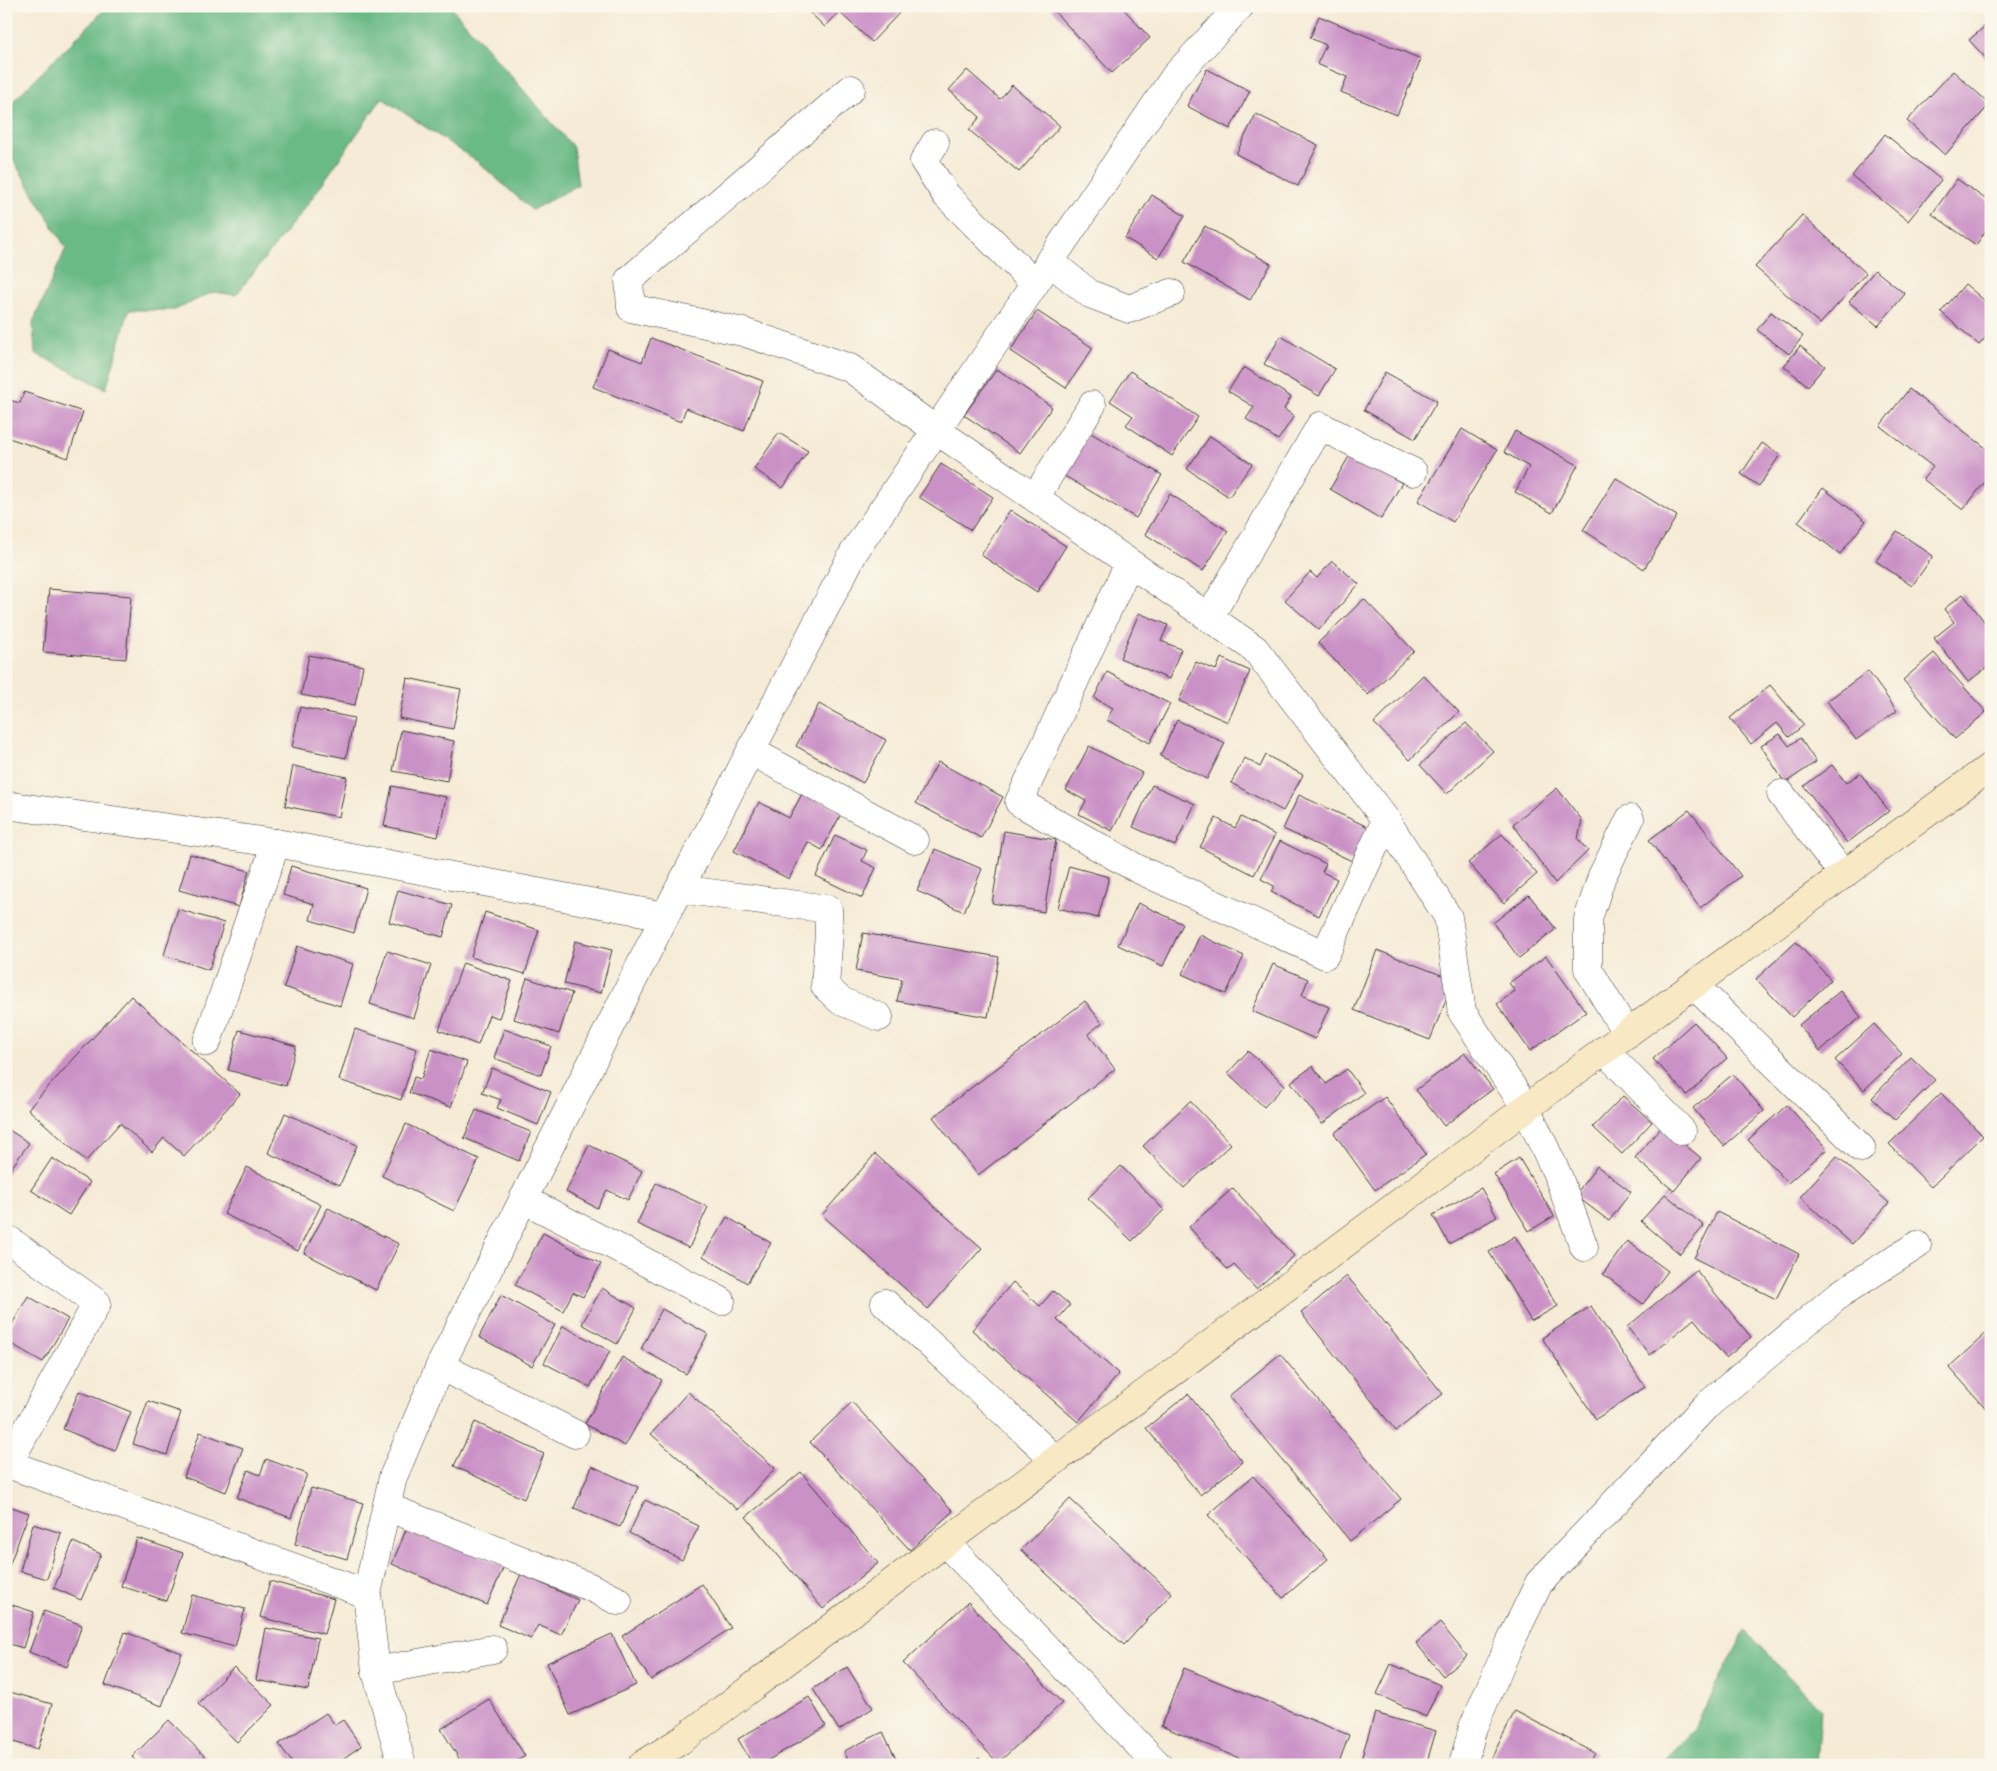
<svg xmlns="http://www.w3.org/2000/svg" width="1997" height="1771" font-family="Caveat,sans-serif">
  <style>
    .forest { fill: #6bba85; stroke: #446b50 }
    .building { fill: #ca91c6 }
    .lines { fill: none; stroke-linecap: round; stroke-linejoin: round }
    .street-casing { stroke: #3d3b38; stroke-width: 29 }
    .secondary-casing { stroke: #3d3b38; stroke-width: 29 }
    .street { stroke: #fff; stroke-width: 28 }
    .secondary { stroke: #f8e8c3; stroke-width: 28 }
  </style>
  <rect width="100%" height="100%" fill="#fbf7ec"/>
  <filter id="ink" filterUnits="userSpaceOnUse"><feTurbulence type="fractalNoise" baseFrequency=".02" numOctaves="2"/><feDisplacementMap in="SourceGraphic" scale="10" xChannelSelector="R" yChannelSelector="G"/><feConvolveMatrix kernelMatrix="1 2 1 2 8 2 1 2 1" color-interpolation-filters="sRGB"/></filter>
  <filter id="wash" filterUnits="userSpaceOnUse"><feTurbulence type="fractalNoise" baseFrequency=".0096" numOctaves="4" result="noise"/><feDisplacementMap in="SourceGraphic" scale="20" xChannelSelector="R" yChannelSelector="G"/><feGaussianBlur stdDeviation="1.12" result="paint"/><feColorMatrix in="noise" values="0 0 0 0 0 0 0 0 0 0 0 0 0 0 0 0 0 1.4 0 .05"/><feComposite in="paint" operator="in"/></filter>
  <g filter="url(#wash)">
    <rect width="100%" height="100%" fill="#f5ebd6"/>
    <g class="forest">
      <path d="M 108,6 L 450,6 L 573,147 L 578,185 L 532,210 L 478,162 L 382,98 L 310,201 L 236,295 L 213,292 L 175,310 L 129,310 L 106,389 L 35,353 L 33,322 L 66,248 L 6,148 L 6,108 Z"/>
      <path d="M 1745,1631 L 1821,1710 L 1817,1765 L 1658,1765 L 1694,1729 Z"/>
    </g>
    <g id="blocks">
      <g class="building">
        <path d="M 803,6 L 895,6 L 901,11 L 872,42 L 839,12 L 825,27 Z"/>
        <path d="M 1054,6 L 1121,6 L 1150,38 L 1112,73 L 1052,9 Z"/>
        <path d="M 1319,16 L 1421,59 L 1397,115 L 1341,92 L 1347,77 L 1317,64 L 1326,45 L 1310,38 Z"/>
        <path d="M 1991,21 L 1991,64 L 1969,40 Z"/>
        <path d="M 1207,69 L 1250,91 L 1230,129 L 1187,106 Z"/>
        <path d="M 967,70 L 1000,99 L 1012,85 L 1060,126 L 1019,172 L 969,130 L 980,117 L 949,90 Z"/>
        <path d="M 1953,71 L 1990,104 L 1945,155 L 1907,121 Z"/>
        <path d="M 1256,114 L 1318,145 L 1298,186 L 1236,154 Z"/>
        <path d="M 1885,134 L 1941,180 L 1908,221 L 1852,176 Z"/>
        <path d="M 1957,179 L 1991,203 L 1991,223 L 1976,245 L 1932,214 Z"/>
        <path d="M 1152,195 L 1185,216 L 1158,258 L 1125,238 Z"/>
        <path d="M 1802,215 L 1866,273 L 1820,324 L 1755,267 Z"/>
        <path d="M 1205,226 L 1271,264 L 1250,300 L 1184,262 Z"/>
        <path d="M 1875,270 L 1905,294 L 1878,326 L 1849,302 Z"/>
        <path d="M 1965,284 L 1991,306 L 1991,331 L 1979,345 L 1941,312 Z"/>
        <path d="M 1037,311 L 1093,348 L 1066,388 L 1010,351 Z"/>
        <path d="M 1771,312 L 1803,336 L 1789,354 L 1757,330 Z"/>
        <path d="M 1281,336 L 1335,369 L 1319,396 L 1264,364 Z"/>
        <path d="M 651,338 L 763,381 L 744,431 L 686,408 L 681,422 L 593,387 L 608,349 L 642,362 Z"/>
        <path d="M 1800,346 L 1825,366 L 1808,386 L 1784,366 Z"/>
        <path d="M 1244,367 L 1291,397 L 1284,409 L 1294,416 L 1278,440 L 1246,419 L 1254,407 L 1228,391 Z"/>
        <path d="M 997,369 L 1052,407 L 1020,453 L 964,415 Z"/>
        <path d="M 1130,371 L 1198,417 L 1172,456 L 1126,425 L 1133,416 L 1110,401 Z"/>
        <path d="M 1385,372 L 1437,401 L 1415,439 L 1364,410 Z"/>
        <path d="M 1909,389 L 1991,452 L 1991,474 L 1963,510 L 1923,479 L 1933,467 L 1880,426 Z"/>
        <path d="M 24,392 L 83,412 L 68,458 L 6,437 L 6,399 L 20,403 Z"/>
        <path d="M 1462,429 L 1497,450 L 1453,522 L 1418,501 Z"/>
        <path d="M 1515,431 L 1578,465 L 1552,513 L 1515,492 L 1529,467 L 1504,452 Z"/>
        <path d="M 1089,432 L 1162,475 L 1136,518 L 1063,475 Z"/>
        <path d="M 779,433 L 808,451 L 783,488 L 754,469 Z"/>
        <path d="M 1210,436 L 1252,464 L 1229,497 L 1187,469 Z"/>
        <path d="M 1762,443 L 1780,455 L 1759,486 L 1741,474 Z"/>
        <path d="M 1351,453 L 1402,483 L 1381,519 L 1330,489 Z"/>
        <path d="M 941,464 L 993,497 L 971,530 L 919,497 Z"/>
        <path d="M 1616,478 L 1677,516 L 1644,569 L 1583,530 Z"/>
        <path d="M 1823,488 L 1866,521 L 1840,554 L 1798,522 Z"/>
        <path d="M 1170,494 L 1228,531 L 1203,571 L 1145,534 Z"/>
        <path d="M 1010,510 L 1066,546 L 1037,592 L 981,555 Z"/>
        <path d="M 1897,531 L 1933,556 L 1912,586 L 1876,561 Z"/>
        <path d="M 1332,561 L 1359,584 L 1319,630 L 1285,600 L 1310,572 L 1317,578 Z"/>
        <path d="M 49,589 L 131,596 L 126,659 L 43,652 Z"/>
        <path d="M 1963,594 L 1991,630 L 1991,664 L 1968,682 L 1934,638 L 1954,622 L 1944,609 Z"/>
        <path d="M 1364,599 L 1414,651 L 1368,695 L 1318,643 Z"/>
        <path d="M 1139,613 L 1168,625 L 1161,641 L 1181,649 L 1169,679 L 1120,658 Z"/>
        <path d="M 1934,653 L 1986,712 L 1955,739 L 1903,680 Z"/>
        <path d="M 309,655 L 363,666 L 355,705 L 301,695 Z"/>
        <path d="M 1221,658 L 1250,671 L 1228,722 L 1179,701 L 1196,662 L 1216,670 Z"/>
        <path d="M 1868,671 L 1897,711 L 1856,740 L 1827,701 Z"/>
        <path d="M 1107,672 L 1170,704 L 1150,743 L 1107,720 L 1113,708 L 1094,698 Z"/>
        <path d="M 1423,675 L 1459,712 L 1410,760 L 1374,723 Z"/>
        <path d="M 407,678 L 461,689 L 453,729 L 399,718 Z"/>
        <path d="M 1770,685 L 1804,725 L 1789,737 L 1777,723 L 1751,744 L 1730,718 Z"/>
        <path d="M 819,704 L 886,740 L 863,783 L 796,746 Z"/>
        <path d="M 300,707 L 354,718 L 346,758 L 292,747 Z"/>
        <path d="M 1177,720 L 1225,743 L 1207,779 L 1160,756 Z"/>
        <path d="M 1466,723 L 1493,751 L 1447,794 L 1420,765 Z"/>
        <path d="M 401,730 L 454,741 L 447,781 L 393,771 Z"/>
        <path d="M 1780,734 L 1789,746 L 1800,738 L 1816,762 L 1785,783 L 1761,746 Z"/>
        <path d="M 1089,746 L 1142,773 L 1112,831 L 1079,814 L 1086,801 L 1066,790 Z"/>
        <path d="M 1266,755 L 1303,775 L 1283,811 L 1231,783 L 1245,758 L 1260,767 Z"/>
        <path d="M 938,762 L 1003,797 L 981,838 L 916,803 Z"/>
        <path d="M 1832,765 L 1846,783 L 1860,773 L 1889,811 L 1847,843 L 1804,786 Z"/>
        <path d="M 293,766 L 347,777 L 339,817 L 285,806 Z"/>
        <path d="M 1152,785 L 1195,804 L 1175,846 L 1133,827 Z"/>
        <path d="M 392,786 L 446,797 L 438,837 L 384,826 Z"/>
        <path d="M 1557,788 L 1582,820 L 1578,839 L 1588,851 L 1555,883 L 1513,824 Z"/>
        <path d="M 803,792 L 842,812 L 822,850 L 808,842 L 789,879 L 734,851 L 759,802 L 789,818 Z"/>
        <path d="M 1299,795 L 1368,827 L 1352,861 L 1283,829 Z"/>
        <path d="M 1689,810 L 1741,876 L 1700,908 L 1649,840 Z"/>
        <path d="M 1241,817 L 1275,835 L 1254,875 L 1200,847 L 1216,818 L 1235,828 Z"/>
        <path d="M 1004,831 L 1056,840 L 1044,912 L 992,903 Z"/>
        <path d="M 1502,834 L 1537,874 L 1504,903 L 1468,863 Z"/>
        <path d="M 835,835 L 867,850 L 862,861 L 876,868 L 862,898 L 816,876 Z"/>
        <path d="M 1280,841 L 1326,864 L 1322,872 L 1337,879 L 1319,916 L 1271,892 L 1274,886 L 1261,879 Z"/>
        <path d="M 935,849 L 982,869 L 964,912 L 917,891 Z"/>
        <path d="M 190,854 L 249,871 L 239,907 L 179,890 Z"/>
        <path d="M 291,866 L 366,888 L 354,933 L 310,920 L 314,904 L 283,895 Z"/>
        <path d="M 1069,866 L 1109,877 L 1098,918 L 1058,908 Z"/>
        <path d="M 398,890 L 452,905 L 443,937 L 389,922 Z"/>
        <path d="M 1529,895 L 1556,929 L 1519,958 L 1493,923 Z"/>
        <path d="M 1138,903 L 1183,924 L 1163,966 L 1118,945 Z"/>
        <path d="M 178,909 L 224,923 L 209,970 L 164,955 Z"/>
        <path d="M 485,912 L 539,930 L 525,974 L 471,957 Z"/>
        <path d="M 863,933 L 999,957 L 988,1017 L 897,1001 L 902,979 L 856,971 Z"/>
        <path d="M 1200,935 L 1244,956 L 1226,994 L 1182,974 Z"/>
        <path d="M 575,941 L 612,950 L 601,993 L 564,984 Z"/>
        <path d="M 1796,942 L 1831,980 L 1792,1017 L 1756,979 Z"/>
        <path d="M 297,946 L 353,964 L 340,1006 L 284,987 Z"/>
        <path d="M 1377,950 L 1454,980 L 1430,1040 L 1354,1010 Z"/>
        <path d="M 387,951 L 431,965 L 414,1018 L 370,1004 Z"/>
        <path d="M 1546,956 L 1586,1012 L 1530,1051 L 1497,1004 L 1515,991 L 1509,983 Z"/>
        <path d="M 463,963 L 512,981 L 499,1018 L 489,1015 L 478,1045 L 439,1030 Z"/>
        <path d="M 1273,964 L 1308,979 L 1302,995 L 1329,1007 L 1315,1039 L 1252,1011 Z"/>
        <path d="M 527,978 L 572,993 L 559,1034 L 514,1019 Z"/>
        <path d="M 1840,991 L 1861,1017 L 1820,1051 L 1799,1025 Z"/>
        <path d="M 131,996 L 240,1094 L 184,1156 L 164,1138 L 152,1152 L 120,1123 L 86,1161 L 28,1109 Z"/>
        <path d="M 1085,1001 L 1102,1023 L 1088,1034 L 1115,1069 L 978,1175 L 933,1117 Z"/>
        <path d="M 1694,1022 L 1727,1058 L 1687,1095 L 1653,1059 Z"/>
        <path d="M 1874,1024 L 1902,1054 L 1864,1090 L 1835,1060 Z"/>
        <path d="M 355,1029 L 417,1049 L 401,1100 L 339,1080 Z"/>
        <path d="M 504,1029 L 551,1046 L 541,1075 L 494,1058 Z"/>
        <path d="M 239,1030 L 296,1046 L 286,1086 L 228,1070 Z"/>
        <path d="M 431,1049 L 467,1062 L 451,1107 L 409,1093 L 414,1077 L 421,1079 Z"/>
        <path d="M 1248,1051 L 1285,1085 L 1264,1107 L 1228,1073 Z"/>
        <path d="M 1465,1053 L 1493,1089 L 1444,1126 L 1416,1090 Z"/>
        <path d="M 1911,1057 L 1935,1080 L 1895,1120 L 1872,1098 Z"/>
        <path d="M 1313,1066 L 1326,1084 L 1347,1069 L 1364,1093 L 1322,1124 L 1291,1082 Z"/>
        <path d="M 492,1068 L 551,1092 L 538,1125 L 497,1108 L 501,1100 L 482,1093 Z"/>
        <path d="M 1733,1074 L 1764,1111 L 1724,1146 L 1693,1108 Z"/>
        <path d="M 1941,1093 L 1983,1136 L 1931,1187 L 1889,1144 Z"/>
        <path d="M 1623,1096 L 1652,1122 L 1622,1154 L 1593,1127 Z"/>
        <path d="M 1385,1097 L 1426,1154 L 1375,1190 L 1334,1133 Z"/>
        <path d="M 1190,1101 L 1231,1144 L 1184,1188 L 1143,1146 Z"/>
        <path d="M 1787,1105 L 1827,1149 L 1788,1183 L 1748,1140 Z"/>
        <path d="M 476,1110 L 531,1132 L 519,1161 L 464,1138 Z"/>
        <path d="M 285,1113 L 357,1145 L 340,1185 L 268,1153 Z"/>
        <path d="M 406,1124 L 479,1159 L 454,1211 L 382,1176 Z"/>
        <path d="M 1662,1126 L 1701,1158 L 1674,1191 L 1635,1158 Z"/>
        <path d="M 6,1128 L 29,1143 L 7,1174 L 6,1173 Z"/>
        <path d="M 589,1145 L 642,1171 L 628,1200 L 607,1190 L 597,1208 L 566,1192 Z"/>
        <path d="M 875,1154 L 982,1248 L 928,1309 L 822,1215 Z"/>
        <path d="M 1837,1156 L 1889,1203 L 1852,1244 L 1800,1197 Z"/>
        <path d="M 52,1158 L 90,1182 L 69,1215 L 31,1190 Z"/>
        <path d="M 1519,1158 L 1554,1216 L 1529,1231 L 1494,1174 Z"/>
        <path d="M 1121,1166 L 1164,1210 L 1132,1241 L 1088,1198 Z"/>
        <path d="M 1597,1166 L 1631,1192 L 1609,1221 L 1575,1195 Z"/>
        <path d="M 247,1167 L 321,1205 L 298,1251 L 224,1214 Z"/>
        <path d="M 656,1183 L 708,1207 L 689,1248 L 637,1224 Z"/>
        <path d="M 1233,1188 L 1294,1256 L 1256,1289 L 1234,1265 L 1228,1270 L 1189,1227 Z"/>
        <path d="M 1481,1188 L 1497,1217 L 1449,1244 L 1433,1215 Z"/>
        <path d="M 1665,1194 L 1704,1226 L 1680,1254 L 1641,1221 Z"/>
        <path d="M 328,1208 L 399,1244 L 376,1290 L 304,1253 Z"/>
        <path d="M 1717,1212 L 1799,1254 L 1776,1299 L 1694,1258 Z"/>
        <path d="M 727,1217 L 771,1243 L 747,1283 L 703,1256 Z"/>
        <path d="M 543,1233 L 601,1264 L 583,1297 L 573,1292 L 563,1311 L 515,1285 Z"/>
        <path d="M 1515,1236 L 1558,1306 L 1531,1321 L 1489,1252 Z"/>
        <path d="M 1627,1241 L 1668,1271 L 1643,1304 L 1603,1274 Z"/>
        <path d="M 1696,1270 L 1751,1337 L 1726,1358 L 1694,1319 L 1650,1355 L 1627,1327 Z"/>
        <path d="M 1347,1276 L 1443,1394 L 1396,1431 L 1301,1313 Z"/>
        <path d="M 1013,1282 L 1040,1306 L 1053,1291 L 1070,1305 L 1057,1320 L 1119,1374 L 1078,1422 L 972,1330 Z"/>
        <path d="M 602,1288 L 636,1308 L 617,1344 L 582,1324 Z"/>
        <path d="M 501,1295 L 555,1325 L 532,1366 L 479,1337 Z"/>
        <path d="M 28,1296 L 68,1319 L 43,1362 L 6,1341 L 6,1335 Z"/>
        <path d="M 1591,1306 L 1645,1387 L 1596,1419 L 1542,1338 Z"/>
        <path d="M 662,1309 L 708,1334 L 686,1374 L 641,1349 Z"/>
        <path d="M 563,1326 L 610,1351 L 590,1387 L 544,1363 Z"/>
        <path d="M 1991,1329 L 1991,1414 L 1949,1367 Z"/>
        <path d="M 1280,1354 L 1401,1499 L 1350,1541 L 1229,1396 Z"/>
        <path d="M 622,1357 L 662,1380 L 625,1446 L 585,1424 Z"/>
        <path d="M 79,1391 L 131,1412 L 115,1451 L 63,1429 Z"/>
        <path d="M 688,1392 L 775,1468 L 738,1510 L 651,1434 Z"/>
        <path d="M 1188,1394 L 1243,1462 L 1200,1495 L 1146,1428 Z"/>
        <path d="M 148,1401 L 181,1412 L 167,1455 L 133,1444 Z"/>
        <path d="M 852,1402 L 953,1511 L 910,1550 L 810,1442 Z"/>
        <path d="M 475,1422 L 544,1454 L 524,1499 L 454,1466 Z"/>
        <path d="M 200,1432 L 243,1448 L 226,1492 L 184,1477 Z"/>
        <path d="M 266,1459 L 307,1474 L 291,1518 L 237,1498 L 248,1470 L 260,1475 Z"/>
        <path d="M 592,1466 L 638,1487 L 620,1527 L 574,1508 Z"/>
        <path d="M 801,1472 L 878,1563 L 823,1609 L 746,1517 Z"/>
        <path d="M 1253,1476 L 1328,1559 L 1283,1598 L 1208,1515 Z"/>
        <path d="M 311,1488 L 363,1503 L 347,1559 L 295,1544 Z"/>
        <path d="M 1070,1499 L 1172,1593 L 1124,1645 L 1021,1550 Z"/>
        <path d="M 645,1500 L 699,1526 L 682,1560 L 629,1533 Z"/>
        <path d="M 6,1505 L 29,1513 L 6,1574 Z"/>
        <path d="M 33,1524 L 61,1533 L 47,1579 L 20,1571 Z"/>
        <path d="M 408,1525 L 504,1566 L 487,1605 L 392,1564 Z"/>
        <path d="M 137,1538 L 183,1553 L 167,1601 L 121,1586 Z"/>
        <path d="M 73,1542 L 101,1554 L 81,1600 L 54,1588 Z"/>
        <path d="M 521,1574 L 578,1600 L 561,1635 L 538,1625 L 531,1639 L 498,1625 Z"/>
        <path d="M 270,1581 L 334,1599 L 324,1634 L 260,1617 Z"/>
        <path d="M 702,1584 L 731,1628 L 651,1680 L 622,1636 Z"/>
        <path d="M 192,1595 L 245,1609 L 235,1647 L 182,1633 Z"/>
        <path d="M 968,1602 L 1062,1703 L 998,1763 L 903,1663 Z"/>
        <path d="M 6,1603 L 34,1612 L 23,1648 L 6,1643 Z"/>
        <path d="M 44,1611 L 82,1625 L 67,1667 L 29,1652 Z"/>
        <path d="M 1440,1623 L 1467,1656 L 1443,1676 L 1416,1643 Z"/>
        <path d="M 266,1628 L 318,1638 L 308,1690 L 256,1680 Z"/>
        <path d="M 125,1632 L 182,1653 L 162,1706 L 105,1685 Z"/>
        <path d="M 612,1634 L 636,1685 L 570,1715 L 547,1663 Z"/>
        <path d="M 1391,1664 L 1440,1685 L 1426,1717 L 1377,1694 Z"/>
        <path d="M 234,1667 L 274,1705 L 237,1742 L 198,1704 Z"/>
        <path d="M 847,1667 L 873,1708 L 839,1730 L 813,1689 Z"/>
        <path d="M 1184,1668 L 1349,1735 L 1338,1765 L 1256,1765 L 1161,1726 Z"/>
        <path d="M 10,1692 L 52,1704 L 38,1749 L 6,1740 L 6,1705 Z"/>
        <path d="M 809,1697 L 826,1726 L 760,1765 L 753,1765 L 738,1739 Z"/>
        <path d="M 489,1699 L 525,1756 L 511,1765 L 463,1765 L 441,1729 Z"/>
        <path d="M 1515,1711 L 1595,1753 L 1589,1765 L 1488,1765 Z"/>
        <path d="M 326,1713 L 335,1725 L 343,1720 L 361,1746 L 334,1765 L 294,1765 L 279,1744 Z"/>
        <path d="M 1375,1713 L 1436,1731 L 1426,1765 L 1380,1765 L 1361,1759 Z"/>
        <path d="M 169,1720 L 213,1765 L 139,1765 L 132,1757 Z"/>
        <path d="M 883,1732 L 899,1765 L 850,1765 L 844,1751 Z"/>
        <path d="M 979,1758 L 985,1765 L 971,1765 Z"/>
      </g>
    </g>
  </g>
  <g filter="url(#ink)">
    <use href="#blocks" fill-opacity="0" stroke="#3d3b38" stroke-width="1"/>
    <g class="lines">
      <g class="street-casing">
        <g id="street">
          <path d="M 851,89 L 629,280 L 631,308 L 743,332 L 850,368 L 936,430 L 1255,649 L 1386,820 L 1448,917 L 1462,1012 L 1526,1108 L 1558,1176 L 1584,1247"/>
          <path d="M 935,143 L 924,161 L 946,195 L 1034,283"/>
          <path d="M 1049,261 L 1090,294 L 1129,309 L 1171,293"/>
          <path d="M 1035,498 L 1092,405"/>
          <path d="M 1129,563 L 1019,802 L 1138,869 L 1325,955 L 1386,820"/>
          <path d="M 1209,618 L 1320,426 L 1413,472"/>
          <path d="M 751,751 L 915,840"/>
          <path d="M 1781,794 L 1844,875"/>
          <path d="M 6,805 L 276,843 L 665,916"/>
          <path d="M 679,889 L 828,909 L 829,933 L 825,986 L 841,1001 L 879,1017"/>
          <path d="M 1694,985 L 1861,1148"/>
          <path d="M 1627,1034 L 1588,969 L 1588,919 L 1602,876 L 1630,819"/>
          <path d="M 207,1042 L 276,843"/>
          <path d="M 1604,1050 L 1682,1131"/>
          <path d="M 523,1199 L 721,1301"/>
          <path d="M 6,1238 L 97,1303 L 8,1464 L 6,1461"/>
          <path d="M 885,1303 L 1056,1460"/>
          <path d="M 440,1366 L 575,1434"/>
          <path d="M 6,1465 L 8,1464 L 367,1594"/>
          <path d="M 387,1507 L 590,1587 L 618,1601"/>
          <path d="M 945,1542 L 1158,1765"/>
          <path d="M 376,1671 L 493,1649"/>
          <path d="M 402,1765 L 376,1671 L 367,1594 L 393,1477 L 440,1366 L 665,916 L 854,552 L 1175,76 L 1240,6"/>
          <path d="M 1463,1765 L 1473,1727 L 1510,1643 L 1539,1583 L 1705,1407 L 1840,1294 L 1917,1245"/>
        </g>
      </g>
      <g class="secondary-casing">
        <path id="secondary" d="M 642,1765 L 680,1741 L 1526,1108 L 1991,766"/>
      </g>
      <use href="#street" class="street"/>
      <use href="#secondary" class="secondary"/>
    </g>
  </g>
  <rect width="1997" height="1771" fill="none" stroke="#fbf7ec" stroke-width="25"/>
</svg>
